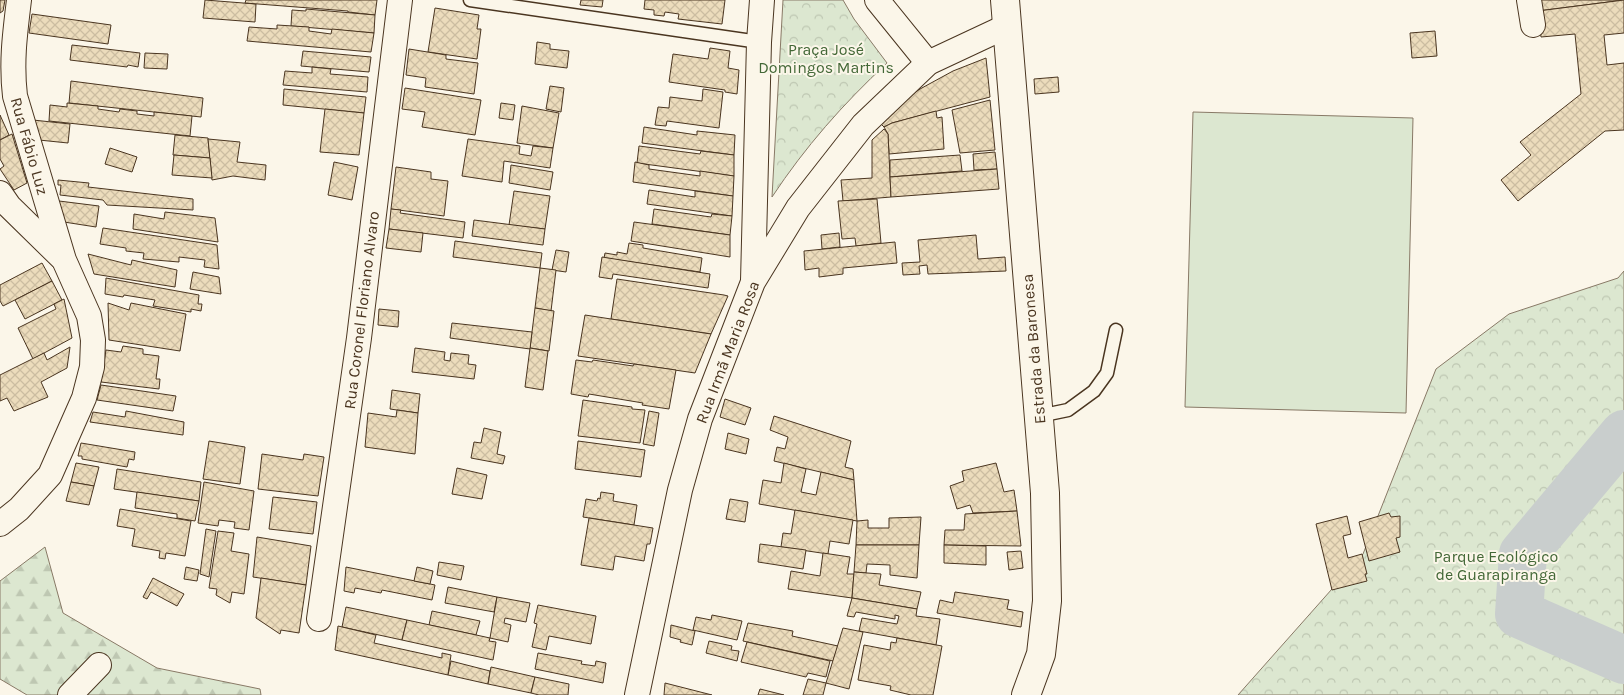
<svg xmlns="http://www.w3.org/2000/svg" width="1624" height="695" font-family="Karla,sans-serif">
  <style>
    .grass { fill: #dce7d0; stroke: #887966 }
    .forest { fill: url(#forest-firs); stroke: #887966 }
    .park { fill: url(#park-crowns); stroke: #887966 }
    .lines { fill: none; stroke-linecap: round; stroke-linejoin: round }
    .river { stroke: #c9cecd; stroke-width: 48 }
    .building { fill: url(#building-cross-hatch); stroke: #4a3520 }
    .service-casing { stroke: #4a3520; stroke-width: 15 }
    .minor-casing { stroke: #4a3520; stroke-width: 26 }
    .secondary-casing { stroke: #4a3520; stroke-width: 30 }
    .service { stroke: #fbf6e9; stroke-width: 12 }
    .minor { stroke: #fbf6e9; stroke-width: 24 }
    .secondary { stroke: #fbf6e9; stroke-width: 28 }
    .labels { text-anchor: middle; stroke-width: 4; stroke-linejoin: round; paint-order: stroke }
    .park-label { font-size: 16px; fill: #436837; stroke: #fbf6e9 }
    .street-label { font-size: 16px; fill: #4a3520; stroke: #fbf6e9 }
  </style>
  <defs>
    <pattern id="forest-firs" width="22" height="20" patternUnits="userSpaceOnUse" patternTransform="scale(1.25)"><rect width="22" height="20" fill="#dce7d0"/><path d="M5 1l3.5 6h-7zM16 11l3.5 6h-7z" fill="#bec7b2"/></pattern>
    <pattern id="park-crowns" width="20" height="18" patternUnits="userSpaceOnUse" patternTransform="scale(1.25)"><rect width="20" height="18" fill="#dce7d0"/><path d="M2 6a3 3 0 1 1 6 0M12 15a3 3 0 1 1 6 0" fill="none" stroke="#bec7b2"/></pattern>
    <pattern id="building-cross-hatch" width="8" height="8" patternUnits="userSpaceOnUse" patternTransform="scale(1.25)"><rect width="8" height="8" fill="#ecdcbc"/><path d="M0 0l8 8M0 8l8-8" fill="none" stroke="#ccbda1"/></pattern>
  </defs>
  <rect width="100%" height="100%" fill="#fbf6e9"/>
  <path class="grass" d="M 1193,112 L 1413,118 L 1406,413 L 1185,407 Z"/>
  <path class="forest" d="M 45,547 L 63,613 L 157,668 L 260,689 L 261,695 L 27,695 L 0,679 L 0,581 Z"/>
  <g class="park">
    <path d="M 783,0 L 843,0 L 854,19 L 887,63 C 843,104 805,147 772,197 Z"/>
    <path d="M 1624,271 L 1624,695 L 1238,695 L 1363,554 L 1436,369 L 1509,314 L 1618,278 Z"/>
  </g>
  <g class="lines">
    <path class="river" d="M 1624,434 L 1523,554 L 1519,614 L 1624,660"/>
  </g>
  <g class="building">
    <path d="M 0,0 L 5,0 L 3,11 L 0,13 Z"/>
    <path d="M 205,0 L 256,4 L 255,22 L 203,18 Z"/>
    <path d="M 246,0 L 377,0 L 375,15 L 348,12 L 348,11 L 245,3 Z"/>
    <path d="M 581,0 L 603,0 L 602,7 L 580,5 Z"/>
    <path d="M 645,0 L 725,0 L 722,24 L 678,19 L 679,14 L 665,12 L 664,16 L 654,15 L 654,10 L 644,9 Z"/>
    <path d="M 1537,0 L 1624,0 L 1538,11 Z"/>
    <path d="M 1624,0 L 1624,33 L 1604,35 L 1607,65 L 1624,63 L 1624,130 L 1605,131 L 1518,201 L 1501,180 L 1531,155 L 1520,142 L 1581,94 L 1575,34 L 1541,37 L 1538,11 Z"/>
    <path d="M 435,8 L 479,15 L 477,29 L 481,29 L 477,59 L 428,52 Z"/>
    <path d="M 306,9 L 375,15 L 374,33 L 291,26 L 292,10 L 306,11 Z"/>
    <path d="M 32,14 L 111,25 L 108,44 L 29,33 Z"/>
    <path d="M 277,25 L 309,27 L 309,31 L 331,34 L 332,29 L 374,33 L 371,52 L 247,41 L 249,27 L 277,29 Z"/>
    <path d="M 1435,31 L 1437,56 L 1412,58 L 1410,33 Z"/>
    <path d="M 537,42 L 550,44 L 550,49 L 569,51 L 567,68 L 535,64 Z"/>
    <path d="M 72,45 L 140,53 L 138,67 L 128,65 L 127,67 L 70,60 Z"/>
    <path d="M 710,48 L 730,51 L 728,68 L 739,70 L 737,94 L 725,92 L 725,90 L 669,82 L 673,54 L 708,59 Z"/>
    <path d="M 409,49 L 446,55 L 446,59 L 478,63 L 474,94 L 425,87 L 426,78 L 406,75 Z"/>
    <path d="M 303,51 L 371,57 L 369,72 L 301,66 Z"/>
    <path d="M 145,53 L 168,54 L 167,69 L 144,68 Z"/>
    <path d="M 986,58 L 990,97 L 892,123 L 884,127 L 881,124 L 907,98 L 920,89 L 953,71 Z"/>
    <path d="M 312,67 L 331,69 L 330,74 L 368,77 L 367,92 L 283,85 L 285,71 L 312,73 Z"/>
    <path d="M 1058,77 L 1059,92 L 1035,94 L 1034,79 Z"/>
    <path d="M 71,81 L 203,98 L 201,117 L 69,103 Z"/>
    <path d="M 550,86 L 564,88 L 561,112 L 546,109 Z"/>
    <path d="M 405,88 L 481,100 L 475,135 L 422,127 L 425,112 L 402,109 Z"/>
    <path d="M 284,89 L 366,97 L 364,113 L 283,105 Z"/>
    <path d="M 703,89 L 723,92 L 719,128 L 667,121 L 666,126 L 655,125 L 658,107 L 669,108 L 670,97 L 702,101 Z"/>
    <path d="M 990,100 L 995,150 L 960,153 L 952,110 Z"/>
    <path d="M 67,103 L 98,106 L 98,109 L 119,112 L 120,109 L 137,111 L 137,114 L 154,116 L 154,112 L 192,116 L 190,136 L 49,121 L 50,105 L 67,107 Z"/>
    <path d="M 501,103 L 515,105 L 513,120 L 499,118 Z"/>
    <path d="M 522,106 L 559,113 L 553,148 L 517,143 Z"/>
    <path d="M 325,109 L 364,113 L 359,155 L 320,152 Z"/>
    <path d="M 936,111 L 937,118 L 942,117 L 944,149 L 889,154 L 888,134 L 884,127 L 892,123 Z"/>
    <path d="M 0,115 L 9,135 L 0,140 Z"/>
    <path d="M 33,120 L 70,124 L 68,143 L 39,140 Z"/>
    <path d="M 644,127 L 697,135 L 697,131 L 735,135 L 734,155 L 642,143 Z"/>
    <path d="M 884,129 L 888,134 L 891,197 L 843,201 L 841,180 L 872,178 L 872,140 Z"/>
    <path d="M 12,134 L 27,183 L 14,190 L 0,169 L 4,166 L 0,159 L 0,140 Z"/>
    <path d="M 175,135 L 208,138 L 210,158 L 173,155 Z"/>
    <path d="M 208,139 L 240,142 L 237,162 L 266,165 L 265,180 L 233,176 L 212,180 Z"/>
    <path d="M 468,139 L 520,146 L 519,154 L 531,156 L 533,146 L 553,148 L 550,168 L 504,161 L 502,182 L 462,176 Z"/>
    <path d="M 639,146 L 700,154 L 701,151 L 734,155 L 734,176 L 637,163 Z"/>
    <path d="M 110,148 L 137,157 L 132,172 L 105,164 Z"/>
    <path d="M 995,152 L 997,169 L 974,170 L 973,154 Z"/>
    <path d="M 174,155 L 210,158 L 212,178 L 172,175 Z"/>
    <path d="M 960,155 L 962,171 L 890,177 L 890,160 Z"/>
    <path d="M 334,162 L 358,167 L 352,200 L 328,195 Z"/>
    <path d="M 635,162 L 649,165 L 649,169 L 700,176 L 700,171 L 734,176 L 733,196 L 633,182 Z"/>
    <path d="M 511,165 L 553,172 L 550,190 L 509,183 Z"/>
    <path d="M 396,167 L 431,172 L 431,179 L 448,181 L 444,216 L 391,209 Z"/>
    <path d="M 997,169 L 999,189 L 891,197 L 890,177 Z"/>
    <path d="M 58,180 L 89,183 L 88,187 L 193,199 L 193,210 L 107,205 L 103,200 L 60,195 L 61,185 L 58,185 Z"/>
    <path d="M 649,190 L 695,197 L 695,191 L 733,196 L 732,216 L 647,204 Z"/>
    <path d="M 514,191 L 550,196 L 545,229 L 509,225 Z"/>
    <path d="M 877,199 L 881,243 L 856,246 L 855,238 L 842,239 L 838,201 Z"/>
    <path d="M 59,201 L 99,206 L 96,227 L 64,222 Z"/>
    <path d="M 391,209 L 401,210 L 400,213 L 465,222 L 463,238 L 389,229 Z"/>
    <path d="M 654,209 L 711,217 L 712,214 L 732,216 L 730,235 L 652,224 Z"/>
    <path d="M 165,212 L 215,218 L 218,242 L 133,229 L 134,214 L 164,219 Z"/>
    <path d="M 474,220 L 545,229 L 543,245 L 472,236 Z"/>
    <path d="M 634,222 L 730,235 L 730,257 L 631,241 Z"/>
    <path d="M 103,228 L 217,245 L 219,269 L 204,267 L 205,260 L 179,257 L 179,262 L 143,259 L 144,253 L 126,251 L 126,248 L 100,244 Z"/>
    <path d="M 389,229 L 423,233 L 421,252 L 386,248 Z"/>
    <path d="M 839,233 L 840,247 L 822,249 L 821,235 Z"/>
    <path d="M 976,235 L 978,259 L 1005,257 L 1006,271 L 928,274 L 927,265 L 919,266 L 920,274 L 903,275 L 902,263 L 920,262 L 918,240 Z"/>
    <path d="M 455,241 L 542,253 L 540,268 L 453,257 Z"/>
    <path d="M 895,242 L 897,263 L 843,268 L 843,274 L 819,277 L 819,268 L 805,270 L 804,251 Z"/>
    <path d="M 629,243 L 643,245 L 643,248 L 702,258 L 700,272 L 604,258 L 605,253 L 617,255 L 617,252 L 627,254 Z"/>
    <path d="M 556,250 L 569,252 L 566,272 L 552,270 Z"/>
    <path d="M 88,254 L 131,265 L 132,260 L 177,270 L 175,287 L 94,274 Z"/>
    <path d="M 602,257 L 710,274 L 708,288 L 613,274 L 612,279 L 599,277 Z"/>
    <path d="M 42,263 L 52,281 L 3,306 L 0,301 L 0,285 Z"/>
    <path d="M 540,268 L 556,270 L 551,311 L 535,308 Z"/>
    <path d="M 193,272 L 219,277 L 221,294 L 190,289 Z"/>
    <path d="M 106,278 L 199,295 L 198,304 L 202,304 L 201,311 L 191,309 L 191,312 L 153,306 L 155,300 L 124,295 L 123,297 L 105,294 Z"/>
    <path d="M 617,279 L 724,295 L 728,296 L 711,334 L 611,319 Z"/>
    <path d="M 52,281 L 62,300 L 25,319 L 15,300 Z"/>
    <path d="M 64,299 L 72,338 L 33,359 L 18,328 L 56,309 L 54,304 Z"/>
    <path d="M 108,303 L 129,310 L 131,303 L 186,314 L 180,351 L 109,340 Z"/>
    <path d="M 535,308 L 554,311 L 549,351 L 530,348 Z"/>
    <path d="M 379,309 L 399,311 L 398,327 L 378,325 Z"/>
    <path d="M 585,315 L 611,319 L 711,334 L 695,373 L 634,364 L 578,356 Z"/>
    <path d="M 452,323 L 532,332 L 530,349 L 450,338 Z"/>
    <path d="M 123,346 L 143,349 L 143,354 L 159,356 L 156,379 L 160,379 L 159,389 L 101,382 L 106,350 L 121,352 Z"/>
    <path d="M 70,347 L 67,368 L 41,382 L 48,397 L 14,411 L 7,398 L 0,401 L 0,375 L 44,353 L 47,360 Z"/>
    <path d="M 415,348 L 445,352 L 444,360 L 450,361 L 451,353 L 469,355 L 468,364 L 476,365 L 474,379 L 412,372 Z"/>
    <path d="M 530,348 L 548,351 L 543,390 L 525,387 Z"/>
    <path d="M 576,360 L 592,362 L 593,360 L 633,366 L 634,364 L 676,370 L 669,409 L 642,405 L 643,403 L 589,394 L 588,397 L 571,394 Z"/>
    <path d="M 101,385 L 176,396 L 173,411 L 97,400 Z"/>
    <path d="M 392,390 L 420,394 L 418,413 L 390,409 Z"/>
    <path d="M 725,399 L 751,408 L 745,425 L 720,417 Z"/>
    <path d="M 583,400 L 632,407 L 632,409 L 645,410 L 640,443 L 578,436 Z"/>
    <path d="M 397,410 L 418,413 L 415,454 L 365,447 L 368,413 L 396,417 Z"/>
    <path d="M 126,411 L 184,422 L 183,435 L 90,422 L 93,412 L 125,417 Z"/>
    <path d="M 649,411 L 659,413 L 654,446 L 643,444 Z"/>
    <path d="M 774,416 L 851,441 L 845,467 L 853,469 L 854,480 L 774,461 L 777,447 L 785,449 L 788,437 L 770,430 Z"/>
    <path d="M 484,428 L 501,432 L 497,454 L 505,456 L 503,464 L 471,458 L 474,442 L 481,443 Z"/>
    <path d="M 728,433 L 749,439 L 746,454 L 725,449 Z"/>
    <path d="M 209,441 L 245,447 L 240,484 L 203,479 Z"/>
    <path d="M 578,441 L 645,450 L 641,477 L 575,469 Z"/>
    <path d="M 81,443 L 135,452 L 134,460 L 129,459 L 127,467 L 82,459 L 82,456 L 78,456 Z"/>
    <path d="M 262,454 L 303,460 L 304,454 L 324,457 L 318,496 L 258,489 Z"/>
    <path d="M 76,463 L 99,467 L 94,486 L 71,482 Z"/>
    <path d="M 784,463 L 806,469 L 801,492 L 816,495 L 821,472 L 854,480 L 857,521 L 759,504 L 763,480 L 781,483 Z"/>
    <path d="M 996,463 L 1004,492 L 1014,490 L 1017,511 L 973,513 L 970,505 L 957,509 L 950,486 L 964,481 L 962,471 Z"/>
    <path d="M 457,468 L 487,475 L 482,499 L 452,494 Z"/>
    <path d="M 117,469 L 201,482 L 199,501 L 114,489 Z"/>
    <path d="M 71,482 L 94,486 L 89,505 L 66,501 Z"/>
    <path d="M 204,482 L 254,491 L 249,530 L 234,528 L 235,522 L 219,520 L 218,526 L 198,523 Z"/>
    <path d="M 137,492 L 199,501 L 195,521 L 177,518 L 177,514 L 135,508 Z"/>
    <path d="M 601,492 L 614,494 L 613,501 L 637,505 L 634,525 L 583,517 L 586,499 L 597,501 L 598,498 L 600,499 Z"/>
    <path d="M 273,497 L 317,502 L 313,534 L 269,529 Z"/>
    <path d="M 730,499 L 748,502 L 745,522 L 726,519 Z"/>
    <path d="M 120,509 L 191,521 L 185,556 L 166,553 L 165,559 L 159,558 L 160,551 L 132,546 L 135,529 L 117,526 Z"/>
    <path d="M 795,510 L 853,520 L 849,544 L 830,541 L 828,554 L 781,547 L 783,533 L 791,534 Z"/>
    <path d="M 1017,511 L 1021,546 L 944,545 L 945,530 L 964,530 L 965,514 Z"/>
    <path d="M 1389,513 L 1391,517 L 1400,516 L 1400,537 L 1396,538 L 1400,552 L 1369,561 L 1359,522 Z"/>
    <path d="M 1347,516 L 1351,534 L 1343,536 L 1348,558 L 1362,554 L 1367,574 L 1365,574 L 1367,581 L 1332,590 L 1316,524 Z"/>
    <path d="M 921,517 L 919,545 L 856,545 L 857,521 L 868,520 L 868,528 L 889,528 L 889,518 Z"/>
    <path d="M 589,518 L 653,528 L 650,544 L 647,544 L 644,561 L 615,556 L 613,570 L 581,565 Z"/>
    <path d="M 206,529 L 216,531 L 209,577 L 200,574 Z"/>
    <path d="M 218,531 L 234,533 L 231,551 L 249,554 L 244,594 L 232,592 L 230,603 L 216,595 L 217,589 L 209,588 Z"/>
    <path d="M 257,537 L 311,546 L 306,585 L 253,577 Z"/>
    <path d="M 760,544 L 806,550 L 803,569 L 758,562 Z"/>
    <path d="M 856,545 L 919,545 L 917,578 L 890,575 L 890,565 L 867,564 L 866,573 L 854,572 Z"/>
    <path d="M 944,545 L 986,546 L 986,565 L 944,563 Z"/>
    <path d="M 1021,551 L 1023,568 L 1009,570 L 1007,552 Z"/>
    <path d="M 823,553 L 850,557 L 847,574 L 854,574 L 852,598 L 788,589 L 791,571 L 820,576 Z"/>
    <path d="M 439,562 L 464,566 L 461,580 L 437,575 Z"/>
    <path d="M 186,567 L 199,570 L 197,581 L 184,579 Z"/>
    <path d="M 346,567 L 435,585 L 432,600 L 382,590 L 381,593 L 355,588 L 354,593 L 344,591 Z"/>
    <path d="M 417,567 L 433,571 L 430,584 L 414,581 Z"/>
    <path d="M 854,572 L 881,574 L 879,585 L 921,592 L 917,609 L 852,598 Z"/>
    <path d="M 153,578 L 184,594 L 177,606 L 151,592 L 147,599 L 143,597 Z"/>
    <path d="M 261,578 L 306,585 L 299,633 L 281,630 L 280,634 L 256,618 Z"/>
    <path d="M 448,587 L 497,597 L 494,612 L 445,603 Z"/>
    <path d="M 955,592 L 1009,600 L 1007,609 L 1023,612 L 1021,627 L 937,613 L 940,600 L 953,603 Z"/>
    <path d="M 497,597 L 530,603 L 526,622 L 505,618 L 504,623 L 511,625 L 508,642 L 490,638 Z"/>
    <path d="M 852,598 L 917,609 L 916,616 L 940,619 L 936,645 L 859,631 L 862,618 L 897,624 L 899,616 L 895,615 L 895,619 L 856,612 L 854,617 L 847,616 Z"/>
    <path d="M 538,605 L 596,616 L 591,644 L 549,636 L 546,650 L 532,647 L 537,624 L 534,623 Z"/>
    <path d="M 346,607 L 407,620 L 402,640 L 342,627 Z"/>
    <path d="M 432,611 L 480,621 L 476,635 L 429,625 Z"/>
    <path d="M 712,615 L 742,621 L 737,640 L 693,630 L 696,617 L 711,620 Z"/>
    <path d="M 407,620 L 490,638 L 489,641 L 496,642 L 493,660 L 402,640 Z"/>
    <path d="M 748,623 L 793,631 L 792,636 L 838,646 L 833,661 L 743,641 Z"/>
    <path d="M 671,625 L 695,631 L 692,645 L 680,642 L 681,640 L 670,637 Z"/>
    <path d="M 338,626 L 376,635 L 374,643 L 442,658 L 442,653 L 451,655 L 448,675 L 335,650 Z"/>
    <path d="M 843,628 L 863,632 L 849,689 L 826,683 Z"/>
    <path d="M 897,638 L 942,646 L 933,695 L 911,695 L 890,690 L 891,686 L 858,680 L 864,645 L 890,650 L 891,642 L 896,643 Z"/>
    <path d="M 709,641 L 732,646 L 731,650 L 739,651 L 737,661 L 706,653 Z"/>
    <path d="M 747,642 L 830,661 L 826,677 L 808,673 L 806,677 L 741,662 Z"/>
    <path d="M 538,653 L 582,661 L 581,664 L 595,666 L 596,661 L 606,663 L 603,683 L 535,669 Z"/>
    <path d="M 451,661 L 490,671 L 488,684 L 448,675 Z"/>
    <path d="M 491,667 L 535,677 L 531,693 L 488,684 Z"/>
    <path d="M 535,677 L 569,684 L 568,695 L 539,695 L 531,693 Z"/>
    <path d="M 808,679 L 826,683 L 823,695 L 803,695 Z"/>
    <path d="M 665,683 L 712,695 L 664,695 Z"/>
    <path d="M 760,689 L 784,695 L 758,695 Z"/>
  </g>
  <g class="lines">
    <g class="service-casing">
      <g id="service">
        <path d="M 470,0 L 759,42"/>
        <path d="M 1039,416 L 1068,410 L 1094,391 L 1107,373 L 1116,330"/>
      </g>
    </g>
    <g class="minor-casing">
      <g id="minor">
        <path d="M 877,0 L 928,63"/>
        <path d="M 1529,0 L 1533,25"/>
        <path d="M 0,193 L 9,206 L 61,257"/>
        <path d="M 753,281 L 759,42 L 762,0"/>
        <path d="M 0,524 L 19,509 L 50,475 L 84,398 L 92,367 L 93,340 L 89,316 L 64,260 L 15,96 C 11,62 15,33 19,0"/>
        <path d="M 319,619 L 359,338 L 400,0"/>
        <path d="M 70,695 L 99,665"/>
        <path d="M 637,695 L 680,490 L 700,419 L 753,282 L 798,208 L 863,125 L 928,63 L 1007,26"/>
      </g>
    </g>
    <g class="secondary-casing">
      <path id="secondary" d="M 1005,0 L 1045,493 L 1047,601 L 1041,654 L 1026,695"/>
    </g>
    <use href="#service" class="service"/>
    <use href="#minor" class="minor"/>
    <use href="#secondary" class="secondary"/>
  </g>
  <g class="labels">
    <g class="park-label">
      <text x="826" y="55">Praça José<tspan x="826" dy="18">Domingos Martins</tspan></text>
      <text x="1496" y="562">Parque Ecológico<tspan x="1496" dy="18">de Guarapiranga</tspan></text>
    </g>
    <g class="street-label">
      <text transform="translate(30 146) rotate(74)" y="6">Rua Fábio Luz</text>
      <text transform="translate(361 310) rotate(-83)" y="6">Rua Coronel Floriano Alvaro</text>
      <text transform="translate(1033 349) rotate(-95)" y="6">Estrada da Baronesa</text>
      <text transform="translate(727 352) rotate(-69)" y="6">Rua Irmã Maria Rosa</text>
    </g>
  </g>
</svg>
